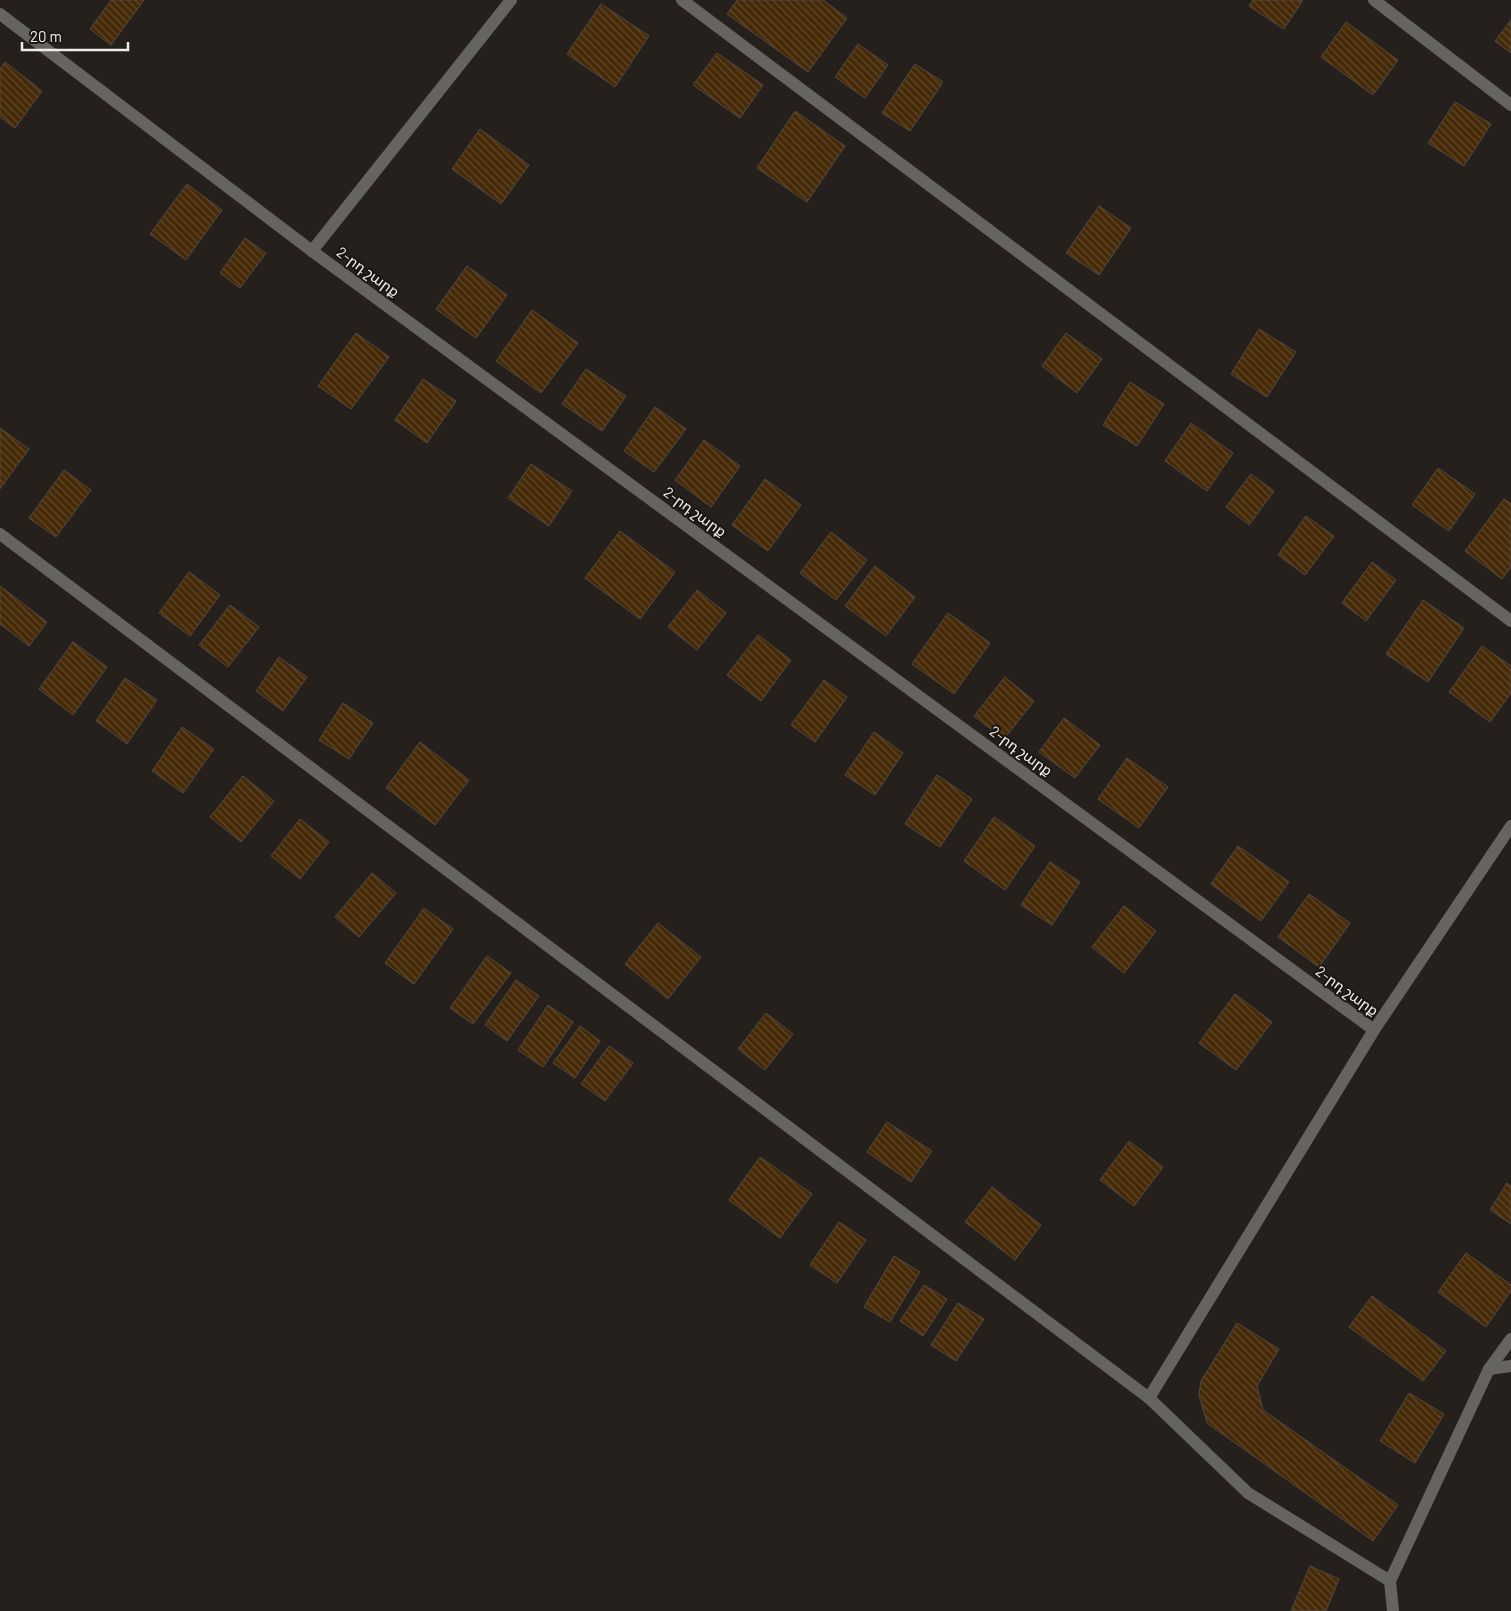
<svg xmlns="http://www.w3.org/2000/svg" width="1511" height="1611" font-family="Barlow,'Noto Sans Armenian',sans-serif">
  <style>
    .building { fill: url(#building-back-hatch); stroke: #4f4a45 }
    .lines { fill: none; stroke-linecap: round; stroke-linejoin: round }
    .minor { stroke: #666461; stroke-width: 12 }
    .labels { text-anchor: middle; stroke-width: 4; stroke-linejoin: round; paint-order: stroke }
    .street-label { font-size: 15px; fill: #f0ede9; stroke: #1b1713 }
  </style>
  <defs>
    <pattern id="building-back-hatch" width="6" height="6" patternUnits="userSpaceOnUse" patternTransform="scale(1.25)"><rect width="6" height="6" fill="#462a07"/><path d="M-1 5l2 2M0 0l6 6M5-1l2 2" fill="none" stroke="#61492b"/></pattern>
  </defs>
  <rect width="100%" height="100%" fill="#25201c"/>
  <g class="building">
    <path d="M 111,0 L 144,0 L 111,45 L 90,29 Z"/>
    <path d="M 737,0 L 823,0 L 847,18 L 808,72 L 727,14 Z"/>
    <path d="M 1253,0 L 1303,0 L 1284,29 L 1249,6 Z"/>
    <path d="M 601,4 L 649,36 L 615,87 L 567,54 Z"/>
    <path d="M 1511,20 L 1511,53 L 1495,41 Z"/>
    <path d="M 1346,22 L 1398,60 L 1373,95 L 1321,57 Z"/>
    <path d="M 858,44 L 888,65 L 865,98 L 835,77 Z"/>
    <path d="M 717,53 L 763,85 L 740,118 L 693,85 Z"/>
    <path d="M 5,62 L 42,91 L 15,128 L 0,117 L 0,69 Z"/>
    <path d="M 915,64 L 943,82 L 910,131 L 882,113 Z"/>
    <path d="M 1455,102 L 1491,124 L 1464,166 L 1428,143 Z"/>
    <path d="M 795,111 L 845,146 L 807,202 L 757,168 Z"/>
    <path d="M 480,129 L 529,165 L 501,204 L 452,169 Z"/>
    <path d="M 187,184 L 222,210 L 186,260 L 150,234 Z"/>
    <path d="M 1099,206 L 1131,228 L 1099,275 L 1066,253 Z"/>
    <path d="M 245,238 L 266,253 L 240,288 L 220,273 Z"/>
    <path d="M 467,266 L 507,295 L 476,338 L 436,309 Z"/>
    <path d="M 532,310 L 578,343 L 541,393 L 496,361 Z"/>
    <path d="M 1259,329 L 1296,352 L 1267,397 L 1231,374 Z"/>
    <path d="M 356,333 L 389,357 L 351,409 L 318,386 Z"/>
    <path d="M 1066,333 L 1102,359 L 1077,393 L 1042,366 Z"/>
    <path d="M 586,369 L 626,396 L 602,431 L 562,404 Z"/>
    <path d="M 423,379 L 456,401 L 427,443 L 395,420 Z"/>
    <path d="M 1130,382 L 1164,404 L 1137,446 L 1103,425 Z"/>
    <path d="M 655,407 L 686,429 L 654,472 L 624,451 Z"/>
    <path d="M 1191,423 L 1233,453 L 1207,491 L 1165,461 Z"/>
    <path d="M 0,428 L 29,449 L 0,489 Z"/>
    <path d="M 704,440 L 740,466 L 711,507 L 675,480 Z"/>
    <path d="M 531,464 L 572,491 L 549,526 L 508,498 Z"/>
    <path d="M 1438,468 L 1475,494 L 1449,531 L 1412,505 Z"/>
    <path d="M 64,470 L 91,490 L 56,537 L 29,518 Z"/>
    <path d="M 1251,474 L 1274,491 L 1249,525 L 1226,507 Z"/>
    <path d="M 765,479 L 801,505 L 768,551 L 732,525 Z"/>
    <path d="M 1504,499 L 1511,504 L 1511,567 L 1502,579 L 1465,551 Z"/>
    <path d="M 1306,516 L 1334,536 L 1305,575 L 1278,555 Z"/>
    <path d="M 620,531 L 675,572 L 640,619 L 585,578 Z"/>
    <path d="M 831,532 L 867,560 L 836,600 L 800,573 Z"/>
    <path d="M 1372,562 L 1396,580 L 1366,621 L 1342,603 Z"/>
    <path d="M 875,566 L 915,597 L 886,636 L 845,606 Z"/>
    <path d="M 189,572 L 220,595 L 190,636 L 159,613 Z"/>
    <path d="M 0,586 L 47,622 L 29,646 L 0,624 Z"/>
    <path d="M 697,590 L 726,613 L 697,650 L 668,627 Z"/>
    <path d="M 1423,600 L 1464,628 L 1428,682 L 1386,654 Z"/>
    <path d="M 230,605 L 259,627 L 228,667 L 199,645 Z"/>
    <path d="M 948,613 L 990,643 L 954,694 L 912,664 Z"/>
    <path d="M 758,635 L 791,660 L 761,701 L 727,675 Z"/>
    <path d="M 73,642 L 107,667 L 73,715 L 39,689 Z"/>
    <path d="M 1482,646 L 1511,666 L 1511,693 L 1490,722 L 1449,692 Z"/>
    <path d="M 279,657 L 307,677 L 283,711 L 256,691 Z"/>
    <path d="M 1005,677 L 1034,701 L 1004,739 L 974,716 Z"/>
    <path d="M 125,678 L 157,700 L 127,744 L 96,721 Z"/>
    <path d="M 824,680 L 847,697 L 815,742 L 791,725 Z"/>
    <path d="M 343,703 L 373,723 L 349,759 L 319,740 Z"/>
    <path d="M 1064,718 L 1100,745 L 1075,778 L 1039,752 Z"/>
    <path d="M 182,727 L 214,749 L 183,793 L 152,771 Z"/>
    <path d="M 874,732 L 903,753 L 875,795 L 845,775 Z"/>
    <path d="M 420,742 L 469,780 L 435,825 L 386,788 Z"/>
    <path d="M 1127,758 L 1168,787 L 1139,828 L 1098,799 Z"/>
    <path d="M 937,775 L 972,799 L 940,847 L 905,824 Z"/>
    <path d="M 243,776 L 274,801 L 241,842 L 210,817 Z"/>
    <path d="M 994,817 L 1035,846 L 1005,890 L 964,861 Z"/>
    <path d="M 300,819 L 329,842 L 300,879 L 271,856 Z"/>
    <path d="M 1238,846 L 1289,882 L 1261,921 L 1211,884 Z"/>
    <path d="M 1050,862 L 1080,882 L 1052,925 L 1021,905 Z"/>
    <path d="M 372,873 L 396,893 L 359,937 L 335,917 Z"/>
    <path d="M 1309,894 L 1350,923 L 1319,967 L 1278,937 Z"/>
    <path d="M 1124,906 L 1156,931 L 1124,973 L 1092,947 Z"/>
    <path d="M 424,908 L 453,929 L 414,984 L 385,963 Z"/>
    <path d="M 658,923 L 701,957 L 668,999 L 625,964 Z"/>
    <path d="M 487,956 L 511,973 L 473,1024 L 450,1008 Z"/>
    <path d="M 516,980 L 539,996 L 507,1041 L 485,1025 Z"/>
    <path d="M 1235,994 L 1272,1022 L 1236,1070 L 1199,1043 Z"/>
    <path d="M 548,1005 L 573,1022 L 543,1067 L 518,1050 Z"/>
    <path d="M 766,1013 L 793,1034 L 765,1070 L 738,1049 Z"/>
    <path d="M 580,1026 L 600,1041 L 575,1078 L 553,1063 Z"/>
    <path d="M 609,1046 L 633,1063 L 605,1101 L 581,1084 Z"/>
    <path d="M 887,1122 L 932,1151 L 911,1182 L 867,1152 Z"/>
    <path d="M 1129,1141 L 1163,1167 L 1134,1206 L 1100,1180 Z"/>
    <path d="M 760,1157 L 812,1194 L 780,1238 L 729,1200 Z"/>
    <path d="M 1507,1183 L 1511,1186 L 1511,1224 L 1490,1210 Z"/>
    <path d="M 992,1187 L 1041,1225 L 1015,1260 L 965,1222 Z"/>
    <path d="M 839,1222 L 866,1240 L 837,1283 L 810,1265 Z"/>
    <path d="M 1466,1253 L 1511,1285 L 1511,1291 L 1486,1327 L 1438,1292 Z"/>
    <path d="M 894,1256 L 920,1272 L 890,1322 L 864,1307 Z"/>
    <path d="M 924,1285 L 947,1299 L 923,1336 L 900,1321 Z"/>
    <path d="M 1372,1296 L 1446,1351 L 1423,1381 L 1349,1327 Z"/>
    <path d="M 958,1303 L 984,1319 L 956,1361 L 931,1345 Z"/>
    <path d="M 1237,1323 L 1279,1349 L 1257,1386 L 1263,1410 L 1398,1505 L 1373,1541 L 1207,1423 L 1199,1395 L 1201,1381 Z"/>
    <path d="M 1409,1393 L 1444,1414 L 1415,1463 L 1380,1441 Z"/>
    <path d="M 1310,1566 L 1339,1579 L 1326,1611 L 1291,1611 Z"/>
  </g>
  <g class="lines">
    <g class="minor">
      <path d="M 682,0 L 1511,621"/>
      <path d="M 1374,0 L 1511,105"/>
      <path d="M 0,14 L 312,251 L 1374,1030"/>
      <path d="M 312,251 L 511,0"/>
      <path d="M 0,534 L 1149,1398 L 1248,1493 L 1390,1581"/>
      <path d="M 1489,1369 L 1511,1366"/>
      <path d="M 1149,1398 L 1374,1030 L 1511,826"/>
      <path d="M 1393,1611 L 1390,1581 L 1489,1369 L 1511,1339"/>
    </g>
  </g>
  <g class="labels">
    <g class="street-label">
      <text transform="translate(368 272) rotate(36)" y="5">2-րդ շարք</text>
      <text transform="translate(695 512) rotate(36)" y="5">2-րդ շարք</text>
      <text transform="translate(1021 751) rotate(36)" y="5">2-րդ շարք</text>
      <text transform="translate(1347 991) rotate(36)" y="5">2-րդ շարք</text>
    </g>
  </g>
  <path d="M22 42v8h106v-8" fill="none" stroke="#f0ede9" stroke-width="2.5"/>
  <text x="30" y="42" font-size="15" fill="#f0ede9" stroke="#1b1713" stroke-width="4" paint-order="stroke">20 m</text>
</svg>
